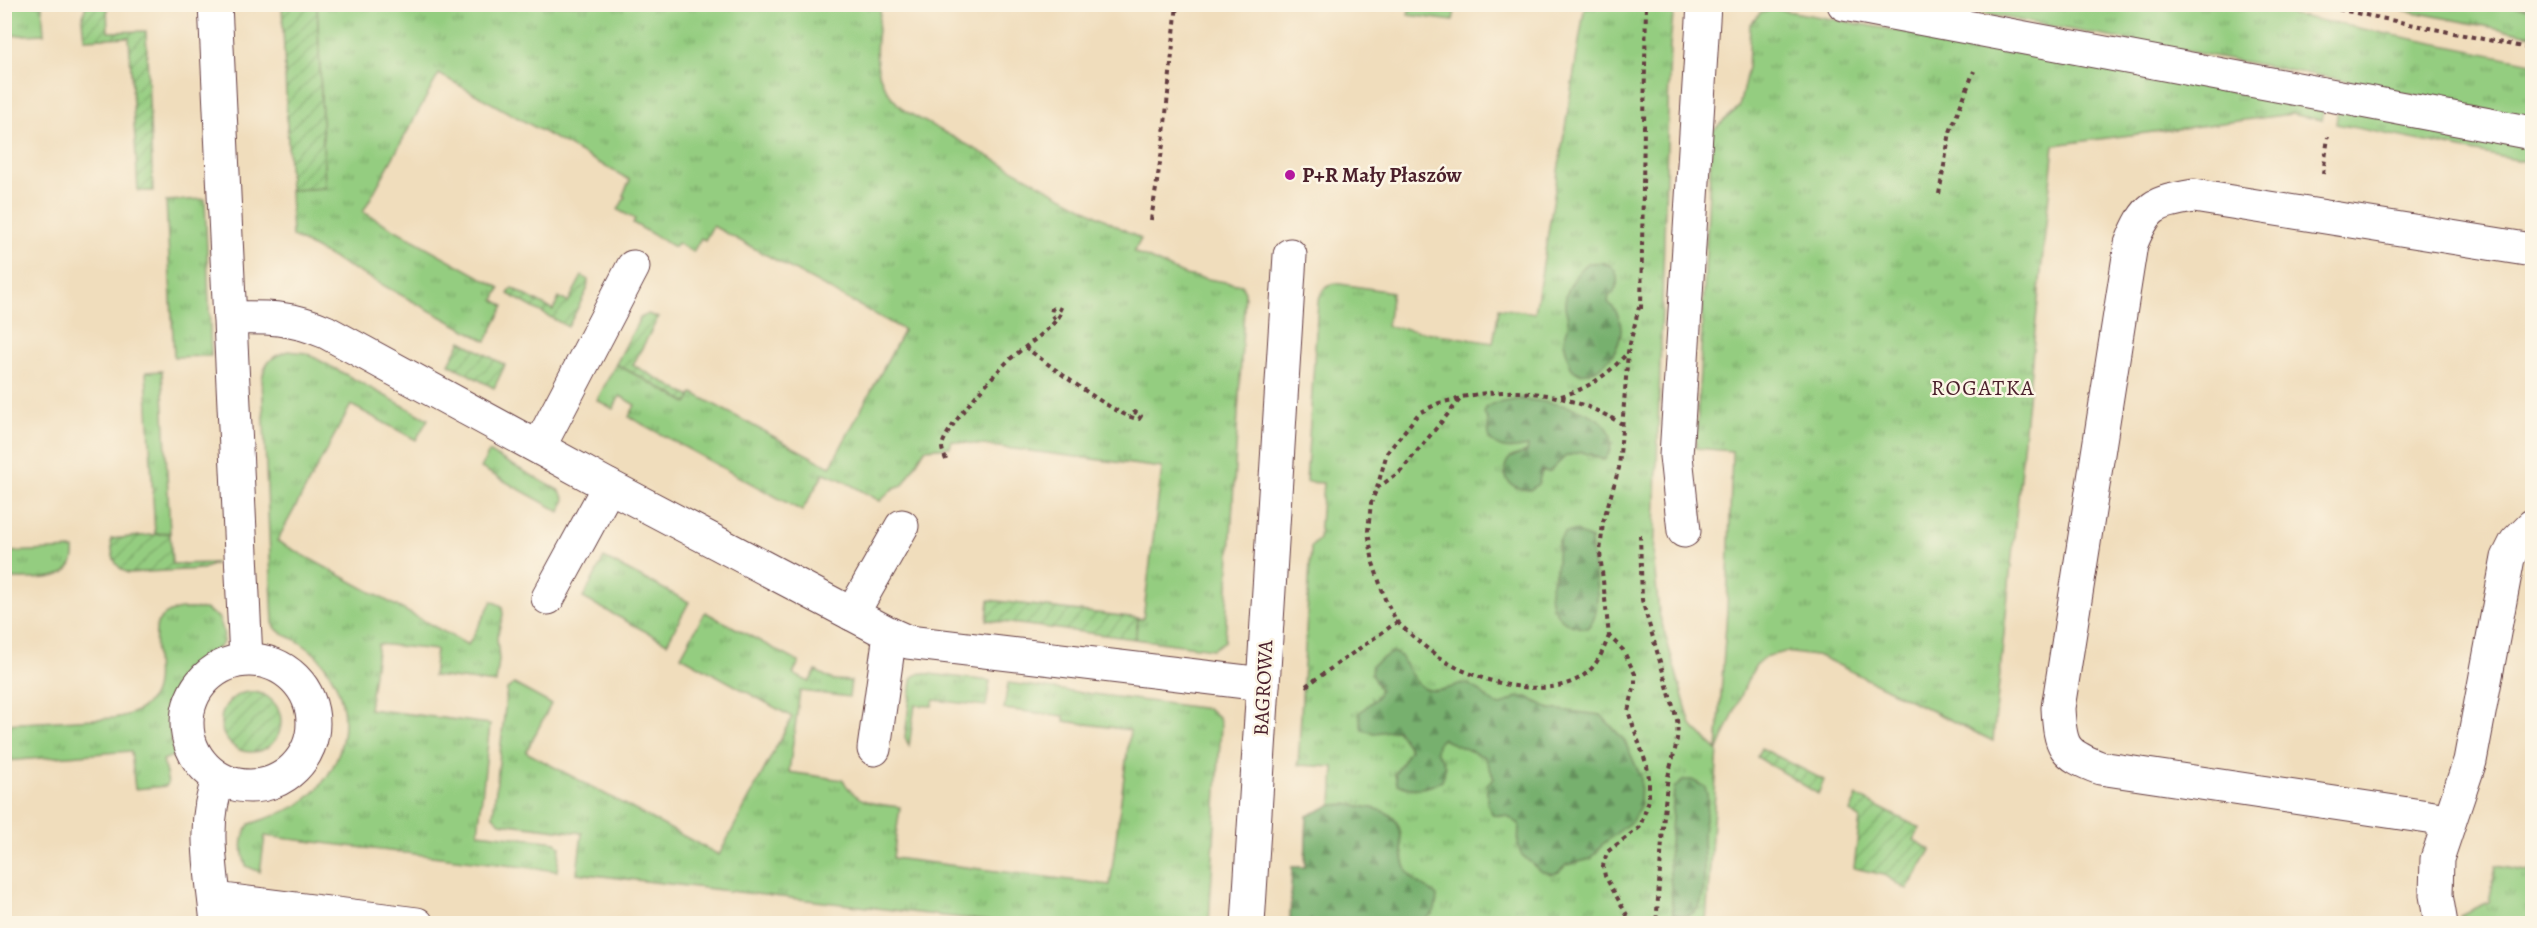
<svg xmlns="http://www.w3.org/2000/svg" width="2537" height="928" font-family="Alegreya,serif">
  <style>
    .grass { fill: url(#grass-tufts); stroke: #6f7656; stroke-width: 1.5 }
    .forest { fill: url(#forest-firs); stroke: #60684c; stroke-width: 1.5 }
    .garden { fill: url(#garden-furrows); stroke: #6f7656; stroke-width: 1.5 }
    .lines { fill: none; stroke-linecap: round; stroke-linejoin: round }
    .minor-casing { stroke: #633c41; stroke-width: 35 }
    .path { stroke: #633c41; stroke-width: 4; stroke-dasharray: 4.5 4.5; stroke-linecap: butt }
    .minor { stroke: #fff; stroke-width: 33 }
    .poi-dot { fill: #b5179e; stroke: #fcf5e5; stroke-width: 2 }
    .labels { text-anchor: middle; stroke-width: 5; stroke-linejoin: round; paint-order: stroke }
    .poi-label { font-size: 21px; font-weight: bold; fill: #4a1f2b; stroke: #fcf5e5; text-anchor: start }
    .street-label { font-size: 21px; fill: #4a1f2b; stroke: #fcf5e5 }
    .neighbourhood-label { font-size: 22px; letter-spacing: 1.5px; fill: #4a1f2b; stroke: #fcf5e5 }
  </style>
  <defs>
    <pattern id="grass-tufts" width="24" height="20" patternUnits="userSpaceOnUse" patternTransform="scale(1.5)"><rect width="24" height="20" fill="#94cd80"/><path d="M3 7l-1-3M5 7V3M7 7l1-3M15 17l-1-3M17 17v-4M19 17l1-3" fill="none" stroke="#7ba669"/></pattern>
    <pattern id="forest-firs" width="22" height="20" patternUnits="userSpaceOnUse" patternTransform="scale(1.5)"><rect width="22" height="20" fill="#77b06e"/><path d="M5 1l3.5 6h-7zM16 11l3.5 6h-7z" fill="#648f5b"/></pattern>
    <pattern id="garden-furrows" width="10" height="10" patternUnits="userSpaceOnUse" patternTransform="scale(1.5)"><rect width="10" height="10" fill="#94cd80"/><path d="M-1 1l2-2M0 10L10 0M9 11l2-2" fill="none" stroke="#7ba669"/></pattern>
  </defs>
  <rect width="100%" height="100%" fill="#fcf5e5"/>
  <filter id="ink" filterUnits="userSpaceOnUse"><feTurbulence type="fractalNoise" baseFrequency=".0167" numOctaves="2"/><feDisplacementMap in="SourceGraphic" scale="12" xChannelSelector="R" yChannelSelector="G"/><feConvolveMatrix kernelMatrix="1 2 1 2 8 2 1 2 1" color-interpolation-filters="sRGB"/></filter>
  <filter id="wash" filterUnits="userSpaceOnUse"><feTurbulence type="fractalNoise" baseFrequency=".008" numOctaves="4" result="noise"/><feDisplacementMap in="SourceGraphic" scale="24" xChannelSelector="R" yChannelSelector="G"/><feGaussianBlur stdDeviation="1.35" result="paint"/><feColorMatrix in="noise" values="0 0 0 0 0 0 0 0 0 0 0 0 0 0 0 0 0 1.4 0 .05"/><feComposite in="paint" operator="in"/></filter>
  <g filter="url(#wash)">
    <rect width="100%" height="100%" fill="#f0ddbc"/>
    <g class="grass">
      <path d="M 5,4 L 42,5 L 44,34 L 5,36 Z"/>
      <path d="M 317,5 L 881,5 C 876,50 867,77 905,111 L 1141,239 L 1134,252 L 1185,275 L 1242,285 L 1245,292 L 1225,641 L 1213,649 L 1135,639 L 1138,618 L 1143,619 L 1162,468 L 952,441 L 950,447 L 925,449 L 903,485 L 894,488 L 880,501 L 842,480 L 824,473 L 802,511 L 629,417 L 635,405 L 620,396 L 613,409 L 597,400 L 616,364 L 687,403 L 693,393 L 830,467 L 904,330 L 713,226 L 705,240 L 701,238 L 693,252 L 677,243 L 674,247 L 633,223 L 635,219 L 618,210 L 625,197 L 623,195 L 630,180 L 439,74 L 363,212 L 500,288 L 494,300 L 504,306 L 486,341 L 292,236 L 290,190 L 325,188 Z"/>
      <path d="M 1410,5 L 1456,5 L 1453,21 L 1408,15 Z"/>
      <path d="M 1585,5 L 1674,5 L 1670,45 L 1654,563 L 1659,613 L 1691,725 L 1717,750 L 1727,610 L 1732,451 L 1696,448 L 1712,131 L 1739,107 L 1748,67 L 1750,25 L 1761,12 L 1776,9 L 2157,77 L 2324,110 L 2322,120 L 2291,114 L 2054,145 L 1993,741 L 1822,657 L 1785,652 L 1767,656 L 1756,665 L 1749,677 L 1718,750 L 1706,923 L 1290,924 L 1292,867 L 1305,867 L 1307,816 L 1332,805 L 1334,767 L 1298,765 L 1311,547 L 1319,539 L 1323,483 L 1306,482 L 1318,302 C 1321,292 1324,287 1334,283 L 1392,292 L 1387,326 L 1493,343 L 1499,308 L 1535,313 Z"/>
      <path d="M 1936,5 L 2244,5 L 2532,63 L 2532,120 L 2337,79 Z"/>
      <path d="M 2504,5 L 2532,10 L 2532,35 L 2377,5 Z"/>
      <path d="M 2338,108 L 2532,143 L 2532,163 L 2336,124 Z"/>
      <path d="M 205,199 L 211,356 L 174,357 L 166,201 Z"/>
      <path d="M 288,351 L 306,353 L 428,419 L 416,440 L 351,405 L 277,541 L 468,645 L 492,601 L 502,606 L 503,615 L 497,637 L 499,660 L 496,683 L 433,676 L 436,650 L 378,644 L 369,709 L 490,724 L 478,833 L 556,842 L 560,847 L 557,871 L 265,836 L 260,872 L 246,866 C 241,851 240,836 250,824 C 267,818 286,813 301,803 C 345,772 359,711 325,666 C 319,657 311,650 302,644 C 292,636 278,636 273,623 L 262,379 C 265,362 272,356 288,351 Z"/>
      <path d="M 162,371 L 170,533 L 155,534 L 146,372 Z"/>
      <path d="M 489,452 L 560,491 L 565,499 L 560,512 L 481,468 Z"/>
      <path d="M 4,487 L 8,552 L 74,549 C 78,586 29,578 5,579 Z"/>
      <path d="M 604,558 L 689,602 L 667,643 L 583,598 Z"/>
      <path d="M 205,609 L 218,617 C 222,625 226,636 222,644 C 217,651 205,655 199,661 C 168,686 164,718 175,755 L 163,760 L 168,783 L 166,786 L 135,789 L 131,751 L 5,761 L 5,724 L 114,718 C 177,707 149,665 157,623 C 169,606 186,609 205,609 Z"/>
      <path d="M 705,612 L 799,662 L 793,674 L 809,682 L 816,671 L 833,680 L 851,681 L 849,697 L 800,691 L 789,772 L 843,780 C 856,804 875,804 900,807 L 893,858 L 1110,885 L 1130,730 L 1064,721 L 1064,716 L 1004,709 L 1008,683 L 1209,709 L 1219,718 L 1221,725 L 1209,923 L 1004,923 L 577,873 L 582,833 L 500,823 L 493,816 L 507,689 L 514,684 L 551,704 L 526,752 L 719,855 L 792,717 L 681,656 Z"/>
      <path d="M 921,673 L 990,681 L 986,706 L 934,700 L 932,706 L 915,705 L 909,746 L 905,737 L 912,680 L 914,676 Z"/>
      <path d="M 2496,866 L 2532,872 L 2532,917 L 2511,923 L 2466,923 L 2460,915 L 2489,902 Z"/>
    </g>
    <g class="forest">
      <path d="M 1588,263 C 1592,263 1598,262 1603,263 C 1620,266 1622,287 1609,296 L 1608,302 C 1647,338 1587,392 1571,367 C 1570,366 1564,344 1564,341 C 1564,333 1570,329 1568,320 C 1568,315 1565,311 1565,306 C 1564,292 1577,271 1588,263 Z"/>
      <path d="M 1520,399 C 1545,401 1616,409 1611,444 C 1610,451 1609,455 1604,460 L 1582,452 L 1566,456 L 1549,472 L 1542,471 L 1538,484 L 1530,490 C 1517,489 1503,484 1505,468 C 1505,466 1507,461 1509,459 C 1513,455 1522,454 1527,452 L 1528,446 C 1511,449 1502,452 1489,439 L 1488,420 L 1484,414 L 1486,408 L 1493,404 Z"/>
      <path d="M 1576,531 L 1591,539 C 1591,564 1607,612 1587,628 C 1567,628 1551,615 1550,593 C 1550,584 1555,577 1556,569 C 1559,554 1554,546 1564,533 Z"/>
      <path d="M 1392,652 L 1401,656 C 1413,677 1418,698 1449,688 C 1456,686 1458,682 1466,684 C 1481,687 1486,702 1500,706 L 1515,698 L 1527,697 L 1550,709 L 1601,715 L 1624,740 L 1641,777 L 1640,806 L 1632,821 L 1603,844 L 1591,859 L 1566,865 L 1559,872 L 1552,874 L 1540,871 L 1521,854 L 1518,846 L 1519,824 L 1507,816 L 1493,815 L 1487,803 L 1487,784 L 1494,778 L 1485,757 L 1442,739 L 1437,744 L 1436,752 C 1446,762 1447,768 1442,781 C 1426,789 1413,791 1397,784 L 1395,774 L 1410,749 L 1397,730 L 1374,733 L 1362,730 L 1359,713 L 1376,698 L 1380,690 L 1371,674 L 1372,665 Z"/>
      <path d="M 1684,780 L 1692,780 L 1705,787 C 1712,805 1703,817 1703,836 C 1702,857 1716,928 1673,914 L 1669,860 L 1674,788 Z"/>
      <path d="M 1347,804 C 1358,807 1369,806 1380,810 C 1415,821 1391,858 1414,880 C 1421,886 1430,889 1437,896 C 1436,917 1431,915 1415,924 L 1290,923 L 1292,867 L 1305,867 L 1307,816 L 1332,805 Z"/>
    </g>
    <g class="garden">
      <path d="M 86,5 L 107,5 L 108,32 L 146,31 L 153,191 L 138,191 L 129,37 L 84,39 L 82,20 Z"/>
      <path d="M 282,5 L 317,5 L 325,188 L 290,190 Z"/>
      <path d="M 582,276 L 588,280 L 587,290 L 568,327 L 508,294 L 512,288 L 553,310 L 559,298 L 568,302 Z"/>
      <path d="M 648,314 L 658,318 L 633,365 L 691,397 L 688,403 L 616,364 L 640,318 Z"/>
      <path d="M 461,341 L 505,365 L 494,388 L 449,364 Z"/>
      <path d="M 170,533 L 172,564 L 216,563 L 203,569 L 128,573 C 112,566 112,554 111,539 Z"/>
      <path d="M 989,600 L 1138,618 L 1135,639 L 987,620 Z"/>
      <circle cx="251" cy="722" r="30"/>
      <path d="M 1761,748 L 1824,780 L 1818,794 L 1757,757 Z"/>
      <path d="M 1857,796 L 1920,828 L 1914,840 L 1931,850 L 1907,890 L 1884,875 L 1854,868 L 1860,818 L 1850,812 Z"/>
    </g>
  </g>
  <g filter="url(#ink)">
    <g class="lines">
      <g class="minor-casing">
        <g id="minor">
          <path d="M 215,4 L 246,659"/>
          <path d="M 1844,4 L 2532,133"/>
          <path d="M 230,318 C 267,317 291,317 326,332 L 609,486 L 890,634 L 908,642 L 1263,684"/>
          <path d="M 539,447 L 633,267"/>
          <path d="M 1684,531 L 1676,456 L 1704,4"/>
          <path d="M 548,598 L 609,486"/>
          <path d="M 852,614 L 902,526"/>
          <circle cx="250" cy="723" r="63"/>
          <path d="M 874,749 L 890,634"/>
          <path d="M 2448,820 L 2100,768 C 2063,754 2060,747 2058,708 L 2131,244 C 2147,205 2153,203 2194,196 L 2532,250"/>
          <path d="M 215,899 L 417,924"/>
          <path d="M 217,924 C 213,876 200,824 219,779"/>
          <path d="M 1248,924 L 1290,255"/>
          <path d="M 2441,924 L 2436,895 L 2437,859 L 2470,761 L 2508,558 L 2516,542 L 2532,526"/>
        </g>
      </g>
      <g class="path">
        <path d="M 2312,4 L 2532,49"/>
        <path d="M 2323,174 L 2328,137"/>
        <path d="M 1939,194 L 1950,132 L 1974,71"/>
        <path d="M 1151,220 L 1163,144 L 1177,4"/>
        <path d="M 1641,309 L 1646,4"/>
        <path d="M 1025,347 C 1044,361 1119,419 1139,419 L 1141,416 L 1135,412 L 1129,417"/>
        <path d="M 1561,396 C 1590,388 1609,374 1628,352"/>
        <path d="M 946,460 C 945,457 942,451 942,447 C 943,430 995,373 1009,360 C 1022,348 1058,326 1062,310 L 1056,307 L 1052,309 L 1051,314 L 1056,321"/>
        <path d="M 1377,488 L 1387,453 L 1419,413 L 1439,403 L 1462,398"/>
        <path d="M 1640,535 L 1642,600 L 1677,720 C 1680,746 1670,760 1667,784 C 1662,830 1660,877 1656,924"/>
        <path d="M 1397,622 C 1411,634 1424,647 1440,658 C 1476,682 1557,706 1592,668 C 1600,659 1604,648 1609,636"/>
        <path d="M 1306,686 L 1397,622 L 1385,599 L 1373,563 L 1368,531 L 1371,503 L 1377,488 L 1400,472 L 1462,397 C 1520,385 1572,394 1622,424"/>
        <path d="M 1632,924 L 1605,876 L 1603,866 L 1607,852 L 1640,827 L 1649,800 L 1649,778 L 1647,766 L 1628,711 L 1635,685 L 1635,674 L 1623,650 L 1609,636 L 1600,553 L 1603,522 L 1619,468 L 1628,352 L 1639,307"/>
      </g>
      <use href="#minor" class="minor"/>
    </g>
  </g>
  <circle class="poi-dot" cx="1290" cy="175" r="6"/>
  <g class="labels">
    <g class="poi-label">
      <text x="1302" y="182">P+R Mały Płaszów</text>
    </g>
    <g class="street-label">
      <text transform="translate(1263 688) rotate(-87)" y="7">BAGROWA</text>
    </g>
    <g class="neighbourhood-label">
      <text x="1983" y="395">ROGATKA</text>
    </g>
  </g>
  <rect width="2537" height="928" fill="none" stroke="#fcf5e5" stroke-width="24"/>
</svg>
